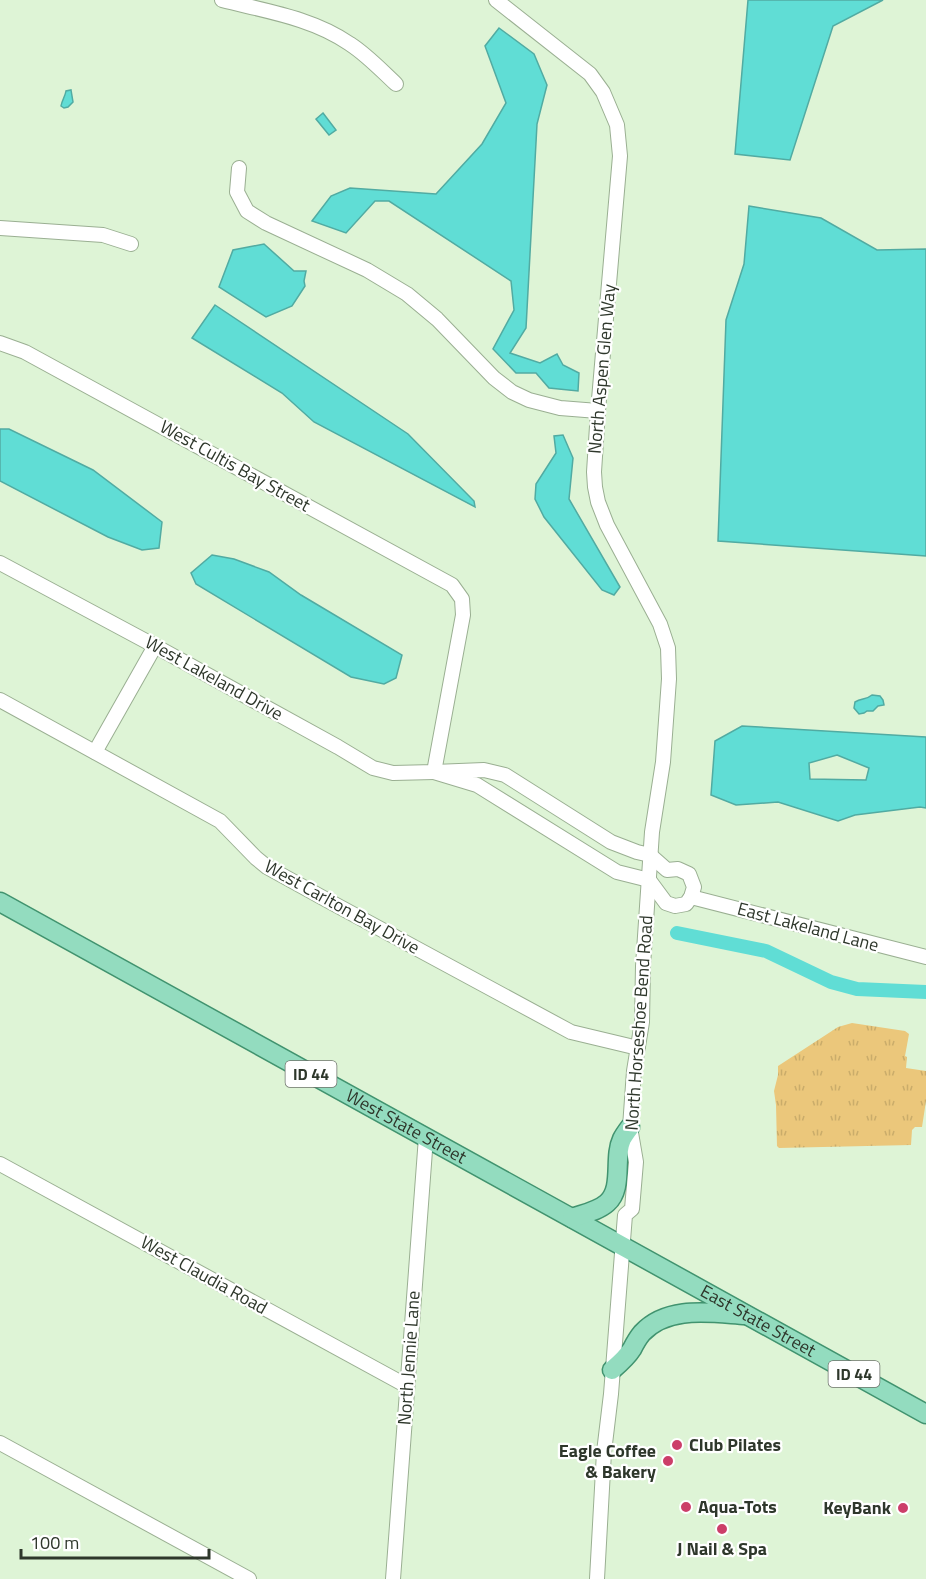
<svg xmlns="http://www.w3.org/2000/svg" width="926" height="1579" font-family="'Titillium Web',sans-serif">
  <style>
    .grass { fill: url(#grass-tufts) }
    .water { fill: #60ddd5; stroke: #51aba2; stroke-width: 1.5; fill-rule: evenodd }
    .lines { fill: none; stroke-linecap: round; stroke-linejoin: round }
    .canal { stroke: #60ddd5; stroke-width: 14 }
    .minor-casing { stroke: #9aaf92; stroke-width: 16 }
    .major-casing { stroke: #41936f; stroke-width: 21 }
    .minor { stroke: #fff; stroke-width: 14 }
    .major { stroke: #93dcbf; stroke-width: 18 }
    .poi-dot { fill: #cc3e69; stroke: #fff; stroke-width: 2 }
    .labels { text-anchor: middle; stroke-width: 4.5; stroke-linejoin: round; paint-order: stroke }
    .shield { fill: #fff; stroke: #6d736b; stroke-width: 1.5 }
    .shield-label { font-size: 16px; font-weight: bold; fill: #2e372b }
    .street-label { font-size: 18px; fill: #2e372b; stroke: #fff }
    .poi-label { font-size: 18px; font-weight: bold; fill: #2e372b; stroke: #fff; text-anchor: start }
  </style>
  <defs>
    <pattern id="grass-tufts" width="24" height="20" patternUnits="userSpaceOnUse" patternTransform="scale(1.5)"><rect width="24" height="20" fill="#ebc77b"/><path d="M3 7l-1-3M5 7V3M7 7l1-3M15 17l-1-3M17 17v-4M19 17l1-3" fill="none" stroke="#caac6a"/></pattern>
  </defs>
  <rect width="100%" height="100%" fill="#def4d6"/>
  <path class="grass" d="M 852,1023 L 905,1031 L 909,1034 L 905,1056 L 907,1057 L 906,1068 L 926,1071 L 926,1101 L 922,1127 L 915,1127 L 912,1130 L 911,1145 L 779,1148 L 777,1146 L 776,1105 L 774,1091 L 778,1075 L 778,1066 L 838,1027 Z"/>
  <g class="water">
    <path d="M 748,0 L 883,0 L 833,26 L 790,160 L 735,154 Z"/>
    <path d="M 499,28 L 534,54 L 547,85 L 537,124 L 526,328 L 510,353 L 540,363 L 557,354 L 563,365 L 579,373 L 578,391 L 549,388 L 536,373 L 516,373 L 493,349 L 514,310 L 511,281 L 389,201 L 375,201 L 346,233 L 312,221 L 331,196 L 350,188 L 436,194 L 482,144 L 506,103 L 485,46 Z"/>
    <path d="M 71,90 L 73,102 L 68,107 L 64,108 L 61,106 C 62,100 65,97 66,91 Z"/>
    <path d="M 323,113 L 336,130 L 329,135 L 316,119 Z"/>
    <path d="M 749,206 L 821,218 L 877,250 L 926,249 L 926,556 L 718,541 L 726,320 L 744,264 Z"/>
    <path d="M 264,244 L 294,271 L 306,271 L 304,281 L 305,286 L 292,306 L 266,317 L 219,287 L 233,250 Z"/>
    <path d="M 215,305 L 408,434 L 474,501 L 475,507 L 314,422 L 282,393 L 192,338 Z"/>
    <path d="M 0,429 L 9,429 L 93,470 L 162,522 L 159,548 L 142,550 L 108,537 L 0,481 Z"/>
    <path d="M 563,435 L 573,458 L 569,499 L 620,587 L 614,595 L 602,590 L 544,517 L 535,499 L 536,484 L 556,453 L 554,436 Z"/>
    <path d="M 212,555 L 234,559 L 269,572 L 301,595 L 402,655 L 396,678 L 384,684 L 351,677 L 196,584 L 191,573 Z"/>
    <path d="M 872,695 L 880,696 L 883,700 L 884,705 L 878,706 L 873,711 L 867,711 L 864,713 L 859,714 L 854,708 L 855,702 C 862,698 866,700 872,695 Z"/>
    <path d="M 742,726 L 926,737 L 926,808 L 920,807 L 855,815 L 838,821 L 778,802 L 736,805 L 711,795 L 715,741 ZM 837,755 L 869,768 L 866,780 L 810,779 L 809,763 Z"/>
  </g>
  <g class="lines">
    <path class="canal" d="M 677,933 L 766,951 L 831,982 L 857,989 L 926,992"/>
    <g class="minor-casing">
      <g id="minor">
        <path d="M 222,0 C 265,11 313,18 350,44 C 367,55 381,70 396,84"/>
        <path d="M 496,0 L 590,74 L 603,92 L 617,125 L 620,156 L 598,411 L 594,472 L 595,487 L 598,502 L 607,525 L 660,624 L 668,648 L 669,679 L 663,762 L 652,832 L 643,966 L 642,1022 L 634,1071 L 630,1127 L 636,1162 L 632,1209 L 625,1215 L 611,1394 L 604,1452 L 597,1579"/>
        <path d="M 239,168 L 237,192 L 247,211 L 266,223 L 367,270 L 407,294 L 437,319 L 494,378 L 512,392 L 529,400 L 560,408 L 598,411"/>
        <path d="M 0,228 L 103,235 L 131,244"/>
        <path d="M 0,343 L 25,352 L 452,585 L 462,599 L 463,615 L 434,772 L 393,773 L 373,768 L 338,747 L 155,646 L 0,563"/>
        <path d="M 0,700 L 220,821 L 256,858 L 267,867 L 325,899 L 571,1032 L 638,1048"/>
        <path d="M 95,752 L 155,646"/>
        <path d="M 484,770 L 505,775 L 611,842 L 637,852 L 650,855 L 667,870 L 678,869 L 689,874 L 694,887 L 691,897 L 686,904 L 675,906 L 666,903 L 649,880 L 617,872 L 477,785 L 434,772 Z"/>
        <path d="M 691,897 L 926,957"/>
        <path d="M 0,1164 L 407,1386"/>
        <path d="M 0,1443 L 249,1579"/>
        <path d="M 393,1579 L 426,1137"/>
      </g>
    </g>
    <g class="major-casing">
      <g id="major">
        <path id="s1" d="M 0,902 C 309,1073 618,1243 926,1414"/>
        <path d="M 572,1218 C 583,1214 598,1211 607,1203 C 624,1188 613,1158 622,1139 C 624,1135 627,1131 630,1127"/>
        <path d="M 612,1370 C 619,1364 627,1357 632,1349 C 635,1343 637,1339 642,1333 C 668,1305 711,1313 746,1315"/>
      </g>
    </g>
    <use href="#minor" class="minor"/>
    <use href="#major" class="major"/>
  </g>
  <g class="poi-dot">
    <circle cx="677" cy="1445" r="6"/>
    <circle cx="668" cy="1461" r="6"/>
    <circle cx="686" cy="1507" r="6"/>
    <circle cx="903" cy="1508" r="6"/>
    <circle cx="722" cy="1529" r="6"/>
  </g>
  <g class="labels">
    <g class="shield">
      <rect x="285.5" y="1061" width="51" height="26" rx="4.5"/>
      <rect x="828.5" y="1361" width="51" height="26" rx="4.5"/>
    </g>
    <g class="shield-label">
      <text x="311" y="1080">ID 44</text>
      <text x="854" y="1380">ID 44</text>
    </g>
    <g class="street-label">
      <text transform="translate(602 369) rotate(-85)" y="6">North Aspen Glen Way</text>
      <text transform="translate(235 466) rotate(29)" y="6">West Cultis Bay Street</text>
      <text transform="translate(214 678) rotate(29)" y="6">West Lakeland Drive</text>
      <text transform="translate(342 907) rotate(29)" y="6">West Carlton Bay Drive</text>
      <text transform="translate(808 927) rotate(15)" y="6">East Lakeland Lane</text>
      <text transform="translate(639 1023) rotate(-86)" y="6">North Horseshoe Bend Road</text>
      <text dy="6" stroke="none"><textPath href="#s1" startOffset="464">West State Street</textPath></text>
      <text transform="translate(204 1275) rotate(29)" y="6">West Claudia Road</text>
      <text dy="6" stroke="none"><textPath href="#s1" startOffset="866">East State Street</textPath></text>
      <text transform="translate(409 1358) rotate(-86)" y="6">North Jennie Lane</text>
    </g>
    <g class="poi-label">
      <text x="689" y="1451">Club Pilates</text>
      <text x="656" y="1457" text-anchor="end">Eagle Coffee<tspan x="656" dy="21">&amp; Bakery</tspan></text>
      <text x="698" y="1513">Aqua-Tots</text>
      <text x="891" y="1514" text-anchor="end">KeyBank</text>
      <text x="722" y="1555" text-anchor="middle">J Nail &amp; Spa</text>
    </g>
  </g>
  <path d="M21 1549v9h188v-9" fill="none" stroke="#2e372b" stroke-width="3"/>
  <text x="30" y="1549" font-size="18" fill="#2e372b" stroke="#ffffff" stroke-width="4.5" paint-order="stroke">100 m</text>
</svg>
